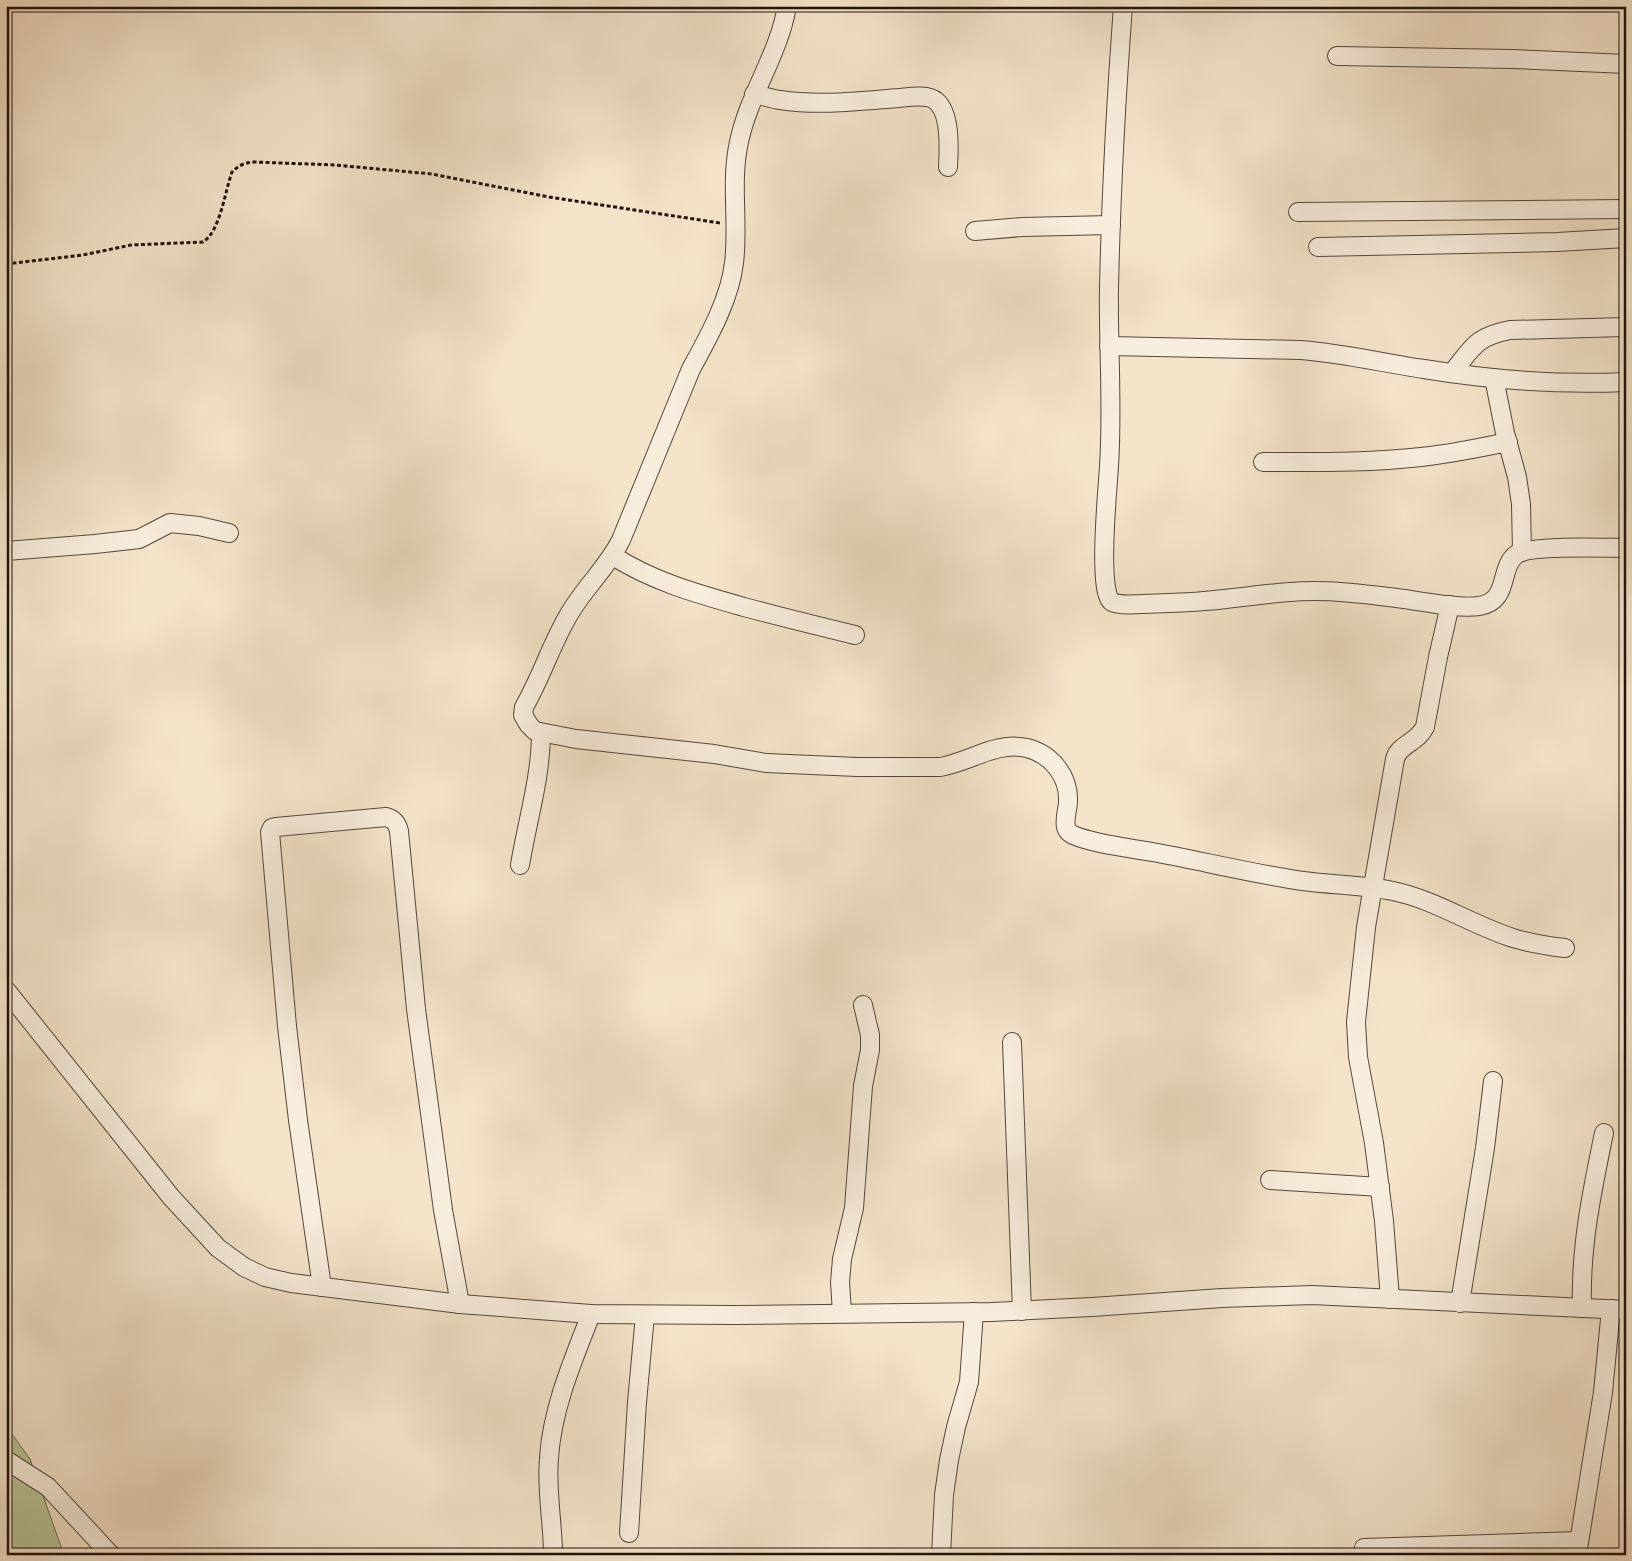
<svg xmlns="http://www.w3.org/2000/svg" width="1632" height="1561" font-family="'EB Garamond',serif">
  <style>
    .green { fill: #b8c499; stroke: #6c6c52 }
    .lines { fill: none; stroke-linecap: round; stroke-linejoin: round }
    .minor-casing { stroke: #54473b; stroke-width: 20 }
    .path { stroke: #1f130c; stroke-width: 3; stroke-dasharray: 4 2.5; stroke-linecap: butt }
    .minor { stroke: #f7eddc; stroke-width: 18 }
  </style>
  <rect width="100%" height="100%" fill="#f3e3c9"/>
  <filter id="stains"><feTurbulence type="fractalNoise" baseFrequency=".004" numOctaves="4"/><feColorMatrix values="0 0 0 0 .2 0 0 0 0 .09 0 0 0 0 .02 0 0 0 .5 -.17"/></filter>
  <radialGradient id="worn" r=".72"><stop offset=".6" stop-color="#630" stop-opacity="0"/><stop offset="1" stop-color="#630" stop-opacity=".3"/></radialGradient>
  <path class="green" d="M 6,1426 L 30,1459 L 64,1555 L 6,1555 Z"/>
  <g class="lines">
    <g class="minor-casing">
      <g id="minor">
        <path d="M 787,6 C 779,54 749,94 739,142 C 730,182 739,223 734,263 C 730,299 708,338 691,369 L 621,540 C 607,568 583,589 568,616 C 551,645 541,678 524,707 L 523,715 L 529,725 L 535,731 L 576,739 L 714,754 L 766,763 L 857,767 L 940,767 C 970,762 996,741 1027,748 C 1051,754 1069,776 1068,801 C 1068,809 1064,819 1066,827 C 1067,831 1069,833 1073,835 C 1097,845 1132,848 1158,853 C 1206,862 1254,874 1303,881 C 1333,885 1364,885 1393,891 C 1436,900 1472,925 1513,938 C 1530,943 1547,946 1565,948"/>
        <path d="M 1123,6 C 1116,100 1111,194 1109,288 C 1108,347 1113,406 1109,466 C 1108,486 1097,593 1112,602 C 1120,606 1133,604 1141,604 C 1162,603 1183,603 1204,601 C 1233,599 1261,594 1290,592 C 1328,589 1366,594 1404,599 C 1425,602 1459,609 1479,606 C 1511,601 1498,567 1517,554 C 1531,545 1606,548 1626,548"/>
        <path d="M 1337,56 L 1512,59 L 1626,64"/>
        <path d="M 754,94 C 763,96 772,99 780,100 C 819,106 860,101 899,98 C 909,97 928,94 936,101 C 951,113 949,150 948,167"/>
        <path d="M 1298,212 L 1626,209"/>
        <path d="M 975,231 L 1022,227 L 1111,225"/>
        <path d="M 1318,247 L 1557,242 L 1626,238"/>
        <path d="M 1109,346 L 1300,350 C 1342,353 1383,363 1424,369 C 1491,380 1559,385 1626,382"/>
        <path d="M 1452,373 C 1473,347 1475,337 1510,330 L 1626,327"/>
        <path d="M 1494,378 L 1505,433 L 1517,477 L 1521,504 L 1522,552"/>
        <path d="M 1263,462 C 1315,462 1369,463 1421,457 C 1450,454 1479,448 1508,442"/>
        <path d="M 6,551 L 95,544 L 139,539 L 170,523 L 199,526 L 229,533"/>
        <path d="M 613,556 C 654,582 698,594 744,607 C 781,617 818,626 855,635"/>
        <path d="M 520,865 C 527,822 541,777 541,733"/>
        <path d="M 6,990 L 171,1197 L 218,1248 L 244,1267 L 265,1277 L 291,1283 L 460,1304 L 591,1314 L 734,1315 L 991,1312 L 1092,1307 L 1222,1298 L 1312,1295 L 1626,1310"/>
        <path d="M 1012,1042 L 1022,1311"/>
        <path d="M 1270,1180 L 1380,1187"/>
        <path d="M 322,1287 L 298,1120 L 287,1026 L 270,832 L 272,828 L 276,827 L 386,817 C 394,819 397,823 399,831 L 416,1009 L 443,1210 L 460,1304"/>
        <path d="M 1390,1299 L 1384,1221 L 1374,1143 L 1358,1057 L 1356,1022 L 1366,927 L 1395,759 C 1399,744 1417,743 1425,727 L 1438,657 L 1450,605"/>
        <path d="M 1460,1303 L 1485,1148 L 1493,1081"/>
        <path d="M 1582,1308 C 1580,1248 1592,1191 1604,1133"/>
        <path d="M 842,1313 L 840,1282 L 842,1259 L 854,1208 L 863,1086 L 870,1050 L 870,1035 L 863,1005"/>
        <path d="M 6,1460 L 48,1487 L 111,1555"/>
        <path d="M 629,1533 L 637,1402 L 645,1315"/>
        <path d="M 1364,1548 L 1579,1541"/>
        <path d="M 553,1555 C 553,1523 546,1490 549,1458 C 552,1409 573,1360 591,1314"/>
        <path d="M 941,1555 L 944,1495 L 949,1460 L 956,1427 L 969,1382 L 974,1312"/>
        <path d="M 1577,1555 L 1603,1392 L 1611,1309"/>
      </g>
    </g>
    <path class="path" d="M 6,264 L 83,255 L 131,245 L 203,242 C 220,232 225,191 232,172 C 239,165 244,163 254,162 L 335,165 L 432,174 L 549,197 L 720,223"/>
    <use href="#minor" class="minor"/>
  </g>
  <rect width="1632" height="1561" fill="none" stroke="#f3e3c9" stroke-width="25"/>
  <rect x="8" y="8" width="1617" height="1546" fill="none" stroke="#1f130c" stroke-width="2.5"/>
  <rect x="12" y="12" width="1607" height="1536" fill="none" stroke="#1f130c"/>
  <rect width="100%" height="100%" filter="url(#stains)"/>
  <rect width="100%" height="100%" fill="url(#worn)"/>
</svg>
